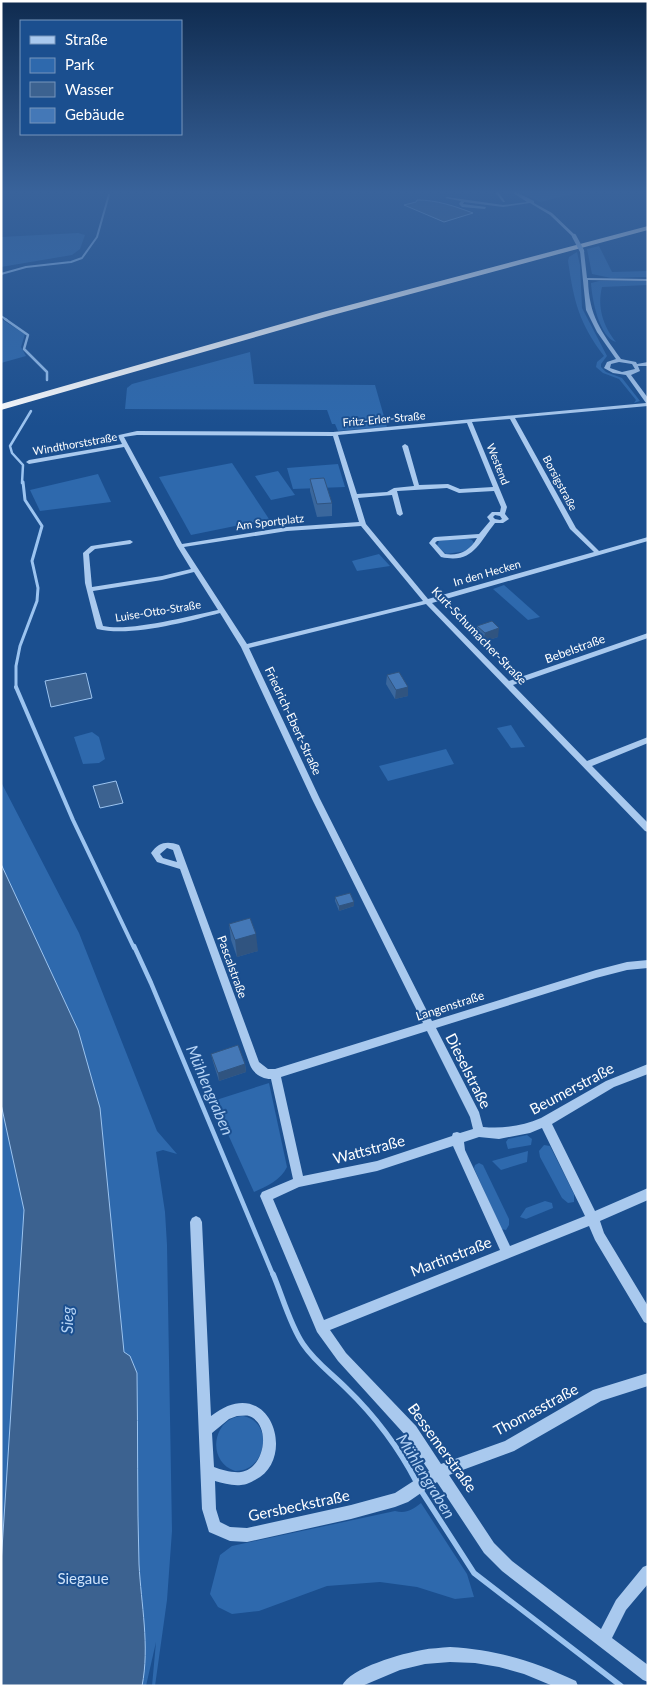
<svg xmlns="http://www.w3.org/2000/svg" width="649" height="1687" font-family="Lato,sans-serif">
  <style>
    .green { fill: #2e69ad }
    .water { fill: #3c6290; stroke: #9cc4f0 }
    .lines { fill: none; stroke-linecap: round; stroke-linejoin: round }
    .stream-far5 { stroke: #9cc4f0; stroke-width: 2 }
    .stream-far4 { stroke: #9cc4f0; stroke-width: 2.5 }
    .stream-far3 { stroke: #9cc4f0; stroke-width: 3 }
    .stream-far2 { stroke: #9cc4f0; stroke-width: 4 }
    .stream-far1 { stroke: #9cc4f0; stroke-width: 4.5 }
    .stream { stroke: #9cc4f0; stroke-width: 5.5 }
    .minor { fill: #a9c9ee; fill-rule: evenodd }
    .highway { fill: #fff; fill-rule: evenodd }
    .minor-bridge { stroke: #a9c9ee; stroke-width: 4.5 }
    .wall { fill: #3a679d }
    .shaded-wall { fill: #305480 }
    .building { fill: #4478b7; stroke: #305480 }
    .labels { text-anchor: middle; stroke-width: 4; stroke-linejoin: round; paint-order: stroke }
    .far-street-label { font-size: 11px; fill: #fff; stroke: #1b4f8f }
    .street-label { font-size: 12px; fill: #fff; stroke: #1b4f8f }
    .near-street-label { font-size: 15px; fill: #fff; stroke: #1b4f8f }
    .near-park-label { font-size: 15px; fill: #cfe3fa; stroke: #1b4f8f }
    .near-water-label { font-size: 16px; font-style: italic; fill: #b5d3f5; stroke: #1b4f8f }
  </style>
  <rect width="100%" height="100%" fill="#1b4f8f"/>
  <g class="green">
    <path d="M 518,191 L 585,191 L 540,202 Z"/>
    <path d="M 78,233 L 85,235 L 80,249 L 72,255 L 1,267 L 1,237 Z"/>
    <path d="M 599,246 L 612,272 L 648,271 L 648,277 L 611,278 L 592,274 L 587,249 Z"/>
    <path d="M 577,252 L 580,265 L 582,308 L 607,356 L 601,364 L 601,367 L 606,372 L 622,378 L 640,401 L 634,403 L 636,400 L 619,379 L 603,373 L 596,367 L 597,362 L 604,356 C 579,323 574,302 568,261 L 569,257 Z"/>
    <path d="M 599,281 L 648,281 L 648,285 L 602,287 C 597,307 603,326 616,342 C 599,337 592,299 591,283 Z"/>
    <path d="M 1,319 L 25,334 L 21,347 L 26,356 L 1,363 Z"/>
    <path d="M 250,352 L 254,384 L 375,385 L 387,427 L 338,431 L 335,424 L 332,424 L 327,410 L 125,409 L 127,388 L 132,384 Z"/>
    <path d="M 232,463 L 269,519 L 191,535 L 159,477 Z"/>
    <path d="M 338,464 L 345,487 L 293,489 L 287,468 Z"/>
    <path d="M 278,471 L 295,495 L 271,500 L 255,476 Z"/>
    <path d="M 98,474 L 111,502 L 40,511 L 30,490 Z"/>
    <path d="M 465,538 L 472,540 L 474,543 L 467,551 L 446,554 L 437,546 L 439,541 Z"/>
    <path d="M 379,554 L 390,566 L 357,571 L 352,561 Z"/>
    <path d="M 504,585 L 540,617 L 528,620 L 493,589 Z"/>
    <path d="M 511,725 L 525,747 L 511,748 L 497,728 Z"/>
    <path d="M 92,732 L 99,737 L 105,759 L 99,763 L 83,764 L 74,737 Z"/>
    <path d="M 446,749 L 454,764 L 388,781 L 379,766 Z"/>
    <path d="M 1,782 L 79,933 L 157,1131 L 177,1154 L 163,1150 L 156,1152 L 165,1212 L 167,1245 L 172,1531 L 167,1600 L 155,1686 L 152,1686 L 156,1642 L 146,1686 L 1,1686 Z"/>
    <path d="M 269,1083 L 287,1167 C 281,1180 267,1186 254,1192 L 213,1101 Z"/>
    <path d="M 527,1135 L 532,1139 L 531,1145 L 508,1149 L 506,1142 L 508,1139 Z"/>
    <path d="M 544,1145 L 550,1146 L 574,1194 L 574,1202 L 568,1203 L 562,1198 L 540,1157 L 539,1151 Z"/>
    <path d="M 528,1151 L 527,1162 L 501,1170 L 492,1161 Z"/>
    <path d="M 479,1163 L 483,1165 L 509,1219 L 509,1225 L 506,1230 L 501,1229 L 474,1168 L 475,1165 Z"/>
    <path d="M 545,1201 L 552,1203 L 553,1208 L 526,1219 L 520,1217 L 526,1208 Z"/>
    <path d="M 243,1416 C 275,1422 266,1472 235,1471 C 206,1462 212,1417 243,1416 Z"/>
    <path d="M 421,1503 L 467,1574 L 474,1597 L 455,1599 L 417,1587 L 380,1582 L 327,1586 L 259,1611 L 232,1614 L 218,1607 L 210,1594 L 220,1555 L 232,1546 L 395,1511 C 406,1514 412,1510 421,1503 Z"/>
  </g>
  <g class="water">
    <path d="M 417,200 C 437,200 454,206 473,213 L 444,222 L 404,205 L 416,202 Z"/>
    <path d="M 86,673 L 92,698 L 51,707 L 45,681 Z"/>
    <path d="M 116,781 L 123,803 L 100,808 L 93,786 Z"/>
    <path d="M 1,864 L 78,1030 L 100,1108 L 124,1352 L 130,1356 L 137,1373 C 138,1436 137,1500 139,1564 C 141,1604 150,1646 142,1686 L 1,1686 L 1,1564 L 24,1210 L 1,1104 Z"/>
  </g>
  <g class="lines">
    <g class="stream-far5">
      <path d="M 1,274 L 26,267 L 71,262 L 82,258 L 97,237 L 110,191"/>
      <path d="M 1,316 L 7,320"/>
    </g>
    <g class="stream-far4">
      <path d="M 5,319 L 28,335 L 24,349 L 47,372 L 47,380"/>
      <path d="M 22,483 L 23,465 L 12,453 L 10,446 L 31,411"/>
    </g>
    <path class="stream-far3" d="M 16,688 L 16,666 L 20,646 L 37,601 L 38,588 L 32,561 L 42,526 L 25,500 L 23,482"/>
    <path class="stream-far2" d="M 16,687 L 73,820 L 134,948"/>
    <path class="stream-far1" d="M 134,946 L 151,983 L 273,1275"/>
    <g class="stream">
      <path d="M 273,1274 C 282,1295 290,1325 303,1344 C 315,1362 331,1373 346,1388 C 374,1415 399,1448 417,1483"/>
      <path d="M 420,1489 L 474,1573 L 621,1686"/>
    </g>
    <g class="minor">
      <path d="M 494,191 L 498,191 L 505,202 L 503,202 Z"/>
      <path d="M 510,191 L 514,191 L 534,201 L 534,203 L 552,213 L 575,235 L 575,237 L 573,237 L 550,215 L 530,203 L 503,207 L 464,202 L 463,204 L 486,207 L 485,209 L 462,207 L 459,204 L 461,201 L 445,198 L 447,197 L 503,205 L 527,202 Z"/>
      <path d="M 582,250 L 584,251 L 587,278 L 648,279 L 648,281 L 588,280 C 589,316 601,331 621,359 L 636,362 L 637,364 L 648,362 L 648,366 L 638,366 L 640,371 L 631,375 L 648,398 L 648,406 L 515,418 L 576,528 L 599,551 L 648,537 L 648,541 L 432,603 L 509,681 L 648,633 L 648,638 L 513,685 L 587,761 L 648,737 L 648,743 L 592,766 L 648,823 L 648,832 L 645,831 L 426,604 L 249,648 L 320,799 L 432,1021 L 596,970 L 627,962 L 648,960 L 648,968 L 627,970 L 596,978 L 436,1028 L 479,1112 L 483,1127 C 503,1129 522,1126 541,1118 L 606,1081 L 648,1064 L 648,1074 L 614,1087 L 552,1124 L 595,1211 L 648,1188 L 648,1200 L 600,1221 L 604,1233 L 648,1306 L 648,1324 L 644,1322 L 595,1240 L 589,1226 L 330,1330 L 346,1353 L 416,1426 L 441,1464 L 505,1441 L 593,1390 L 648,1373 L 648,1386 L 601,1401 L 514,1451 L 449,1475 L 494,1543 L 512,1561 L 601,1629 L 616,1600 L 643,1567 L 648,1565 L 648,1584 L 626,1610 L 612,1638 L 648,1665 L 648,1682 L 643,1680 L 502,1571 L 484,1553 L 437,1482 L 408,1502 L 395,1507 L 351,1519 L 247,1542 L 230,1541 L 209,1532 L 202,1509 L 190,1222 L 192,1218 L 196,1216 L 200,1218 L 202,1222 L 211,1416 C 269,1370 299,1458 255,1480 C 251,1482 246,1485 241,1485 C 232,1486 223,1483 215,1481 L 216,1509 L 220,1522 L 230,1527 L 247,1528 L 351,1505 L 395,1493 L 429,1471 L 406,1436 L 338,1361 L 317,1332 L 260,1196 L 262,1192 L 293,1179 L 271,1079 C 262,1079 253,1073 250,1065 L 180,869 L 157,862 L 151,853 C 159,842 167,841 179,845 L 180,847 L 259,1062 L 268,1069 L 275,1069 L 423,1023 L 312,799 L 241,647 L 220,613 C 186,622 131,637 97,629 L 96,627 L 85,583 L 83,553 L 91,546 L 130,540 L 133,542 L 130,544 L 95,549 L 89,554 L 92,587 L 162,576 L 191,569 L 177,546 L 124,447 L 29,464 L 26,462 L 29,460 L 122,444 L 118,436 L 119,435 L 137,431 L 333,432 L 646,403 L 626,375 L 613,373 L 604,368 L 607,362 L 616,359 L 597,332 L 586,310 L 580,251 ZM 619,362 L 632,364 L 635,369 L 622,372 L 610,368 L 611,364 ZM 510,419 L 570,529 L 594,552 L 428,599 L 366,524 L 358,498 L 392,495 L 397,514 L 400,516 L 403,514 L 397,491 L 398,491 L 447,488 L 459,493 L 494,491 L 501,507 L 500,512 L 492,512 L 487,517 L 490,521 L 479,534 L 435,537 L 433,538 L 429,543 L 441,557 C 473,564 478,544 495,523 L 503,523 L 509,519 L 505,514 L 507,507 L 472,422 ZM 467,423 L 493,487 L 460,489 L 448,484 L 419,485 L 408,446 L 405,444 L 402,446 L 414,486 L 394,488 L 387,492 L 357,494 L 338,435 ZM 137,435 L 333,436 L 359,522 L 287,527 L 182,544 L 124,437 ZM 495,515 L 500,516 L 502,519 L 500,520 L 495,519 L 493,517 ZM 361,526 L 423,601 L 247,644 L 184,547 L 287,531 ZM 477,538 C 470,551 459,556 445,554 L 435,543 L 437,541 ZM 194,572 L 218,610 C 190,616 129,632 103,626 L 93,591 L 162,580 ZM 167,848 L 173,850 L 177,862 L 163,858 L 160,854 ZM 427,1031 L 470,1117 L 473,1129 L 460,1133 L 457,1132 L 453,1133 L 452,1136 L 377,1161 L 303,1176 L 281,1077 ZM 542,1128 L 585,1216 L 510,1246 L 465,1150 L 464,1142 L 479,1137 L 499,1139 L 530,1133 ZM 453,1146 L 500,1250 L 324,1320 L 273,1199 L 299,1187 L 377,1171 ZM 237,1416 C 241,1416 246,1415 249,1416 C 272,1424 265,1469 241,1472 C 232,1473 222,1470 214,1467 L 212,1433 L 229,1419 Z"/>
      <path d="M 450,1647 C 498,1650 533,1661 576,1681 L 578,1686 L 553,1686 L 524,1674 L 499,1667 L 475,1663 L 450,1662 L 425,1664 L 400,1670 L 362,1686 L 342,1686 C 349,1668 404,1653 422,1650 C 431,1648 441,1648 450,1647 Z"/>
    </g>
    <path class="highway" d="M 648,226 L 648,230 L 329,316 L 1,410 L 1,404 L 323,312 Z"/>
    <path class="minor-bridge" d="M 574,236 L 582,251"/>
  </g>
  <g class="wall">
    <path d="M 310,479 L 332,503 L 332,516 L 317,517 L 310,491 Z"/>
    <path d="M 477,626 L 498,637 L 483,642 L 476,635 Z"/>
    <path d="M 387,675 L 408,696 L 395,699 L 386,684 Z"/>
    <path d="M 335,897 L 354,906 L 339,911 L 335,901 Z"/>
    <path d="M 229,924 L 258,951 L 237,957 L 231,940 Z"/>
    <path d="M 211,1054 L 245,1064 L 246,1072 L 219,1081 L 213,1062 Z"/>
  </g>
  <g class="shaded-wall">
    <path d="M 499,628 L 498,637 L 483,642 L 485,633 Z"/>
    <path d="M 408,687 L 408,696 L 395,699 L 396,690 Z"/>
    <path d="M 354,902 L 354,906 L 339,911 L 339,906 Z"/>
    <path d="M 256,934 L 258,951 L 237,957 L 235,940 Z"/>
    <path d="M 245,1064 L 246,1072 L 219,1081 L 218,1073 Z"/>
  </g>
  <g class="building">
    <path d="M 324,478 L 332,503 L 317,504 L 310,479 Z"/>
    <path d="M 492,621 L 499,628 L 485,633 L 477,626 Z"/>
    <path d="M 399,672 L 408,687 L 396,690 L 387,675 Z"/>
    <path d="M 350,893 L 354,902 L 339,906 L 335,897 Z"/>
    <path d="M 250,918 L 256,934 L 235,940 L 229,924 Z"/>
    <path d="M 238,1045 L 245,1064 L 218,1073 L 211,1054 Z"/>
  </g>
  <linearGradient id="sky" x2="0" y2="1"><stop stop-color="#0f2b4f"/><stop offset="0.45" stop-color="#39639b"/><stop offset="1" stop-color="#39639b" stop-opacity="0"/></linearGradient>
  <rect width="649" height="427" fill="url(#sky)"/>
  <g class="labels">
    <g class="far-street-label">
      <text transform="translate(384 419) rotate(-5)" y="4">Fritz-Erler-Straße</text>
      <text transform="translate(75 444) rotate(-10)" y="4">Windthorststraße</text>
      <text transform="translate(498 464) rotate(68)" y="4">Westend</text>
      <text transform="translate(560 483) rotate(62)" y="4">Borsigstraße</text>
      <text transform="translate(270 522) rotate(-7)" y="4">Am Sportplatz</text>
      <text transform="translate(487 573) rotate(-16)" y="4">In den Hecken</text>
      <text transform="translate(158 611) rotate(-9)" y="4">Luise-Otto-Straße</text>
    </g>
    <g class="street-label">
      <text transform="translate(479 636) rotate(46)" y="4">Kurt-Schumacher-Straße</text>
      <text transform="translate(575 649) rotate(-20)" y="4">Bebelstraße</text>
      <text transform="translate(293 721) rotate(65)" y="4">Friedrich-Ebert-Straße</text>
      <text transform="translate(232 967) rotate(70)" y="4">Pascalstraße</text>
      <text transform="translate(450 1006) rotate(-18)" y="4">Langenstraße</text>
    </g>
    <g class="near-street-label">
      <text transform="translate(468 1071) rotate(63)" y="5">Dieselstraße</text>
      <text transform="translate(572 1089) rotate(-28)" y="5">Beumerstraße</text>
      <text transform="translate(369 1150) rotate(-15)" y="5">Wattstraße</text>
      <text transform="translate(451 1257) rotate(-21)" y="5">Martinstraße</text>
      <text transform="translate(536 1410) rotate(-28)" y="5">Thomasstraße</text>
      <text transform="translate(442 1448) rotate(54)" y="5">Bessemerstraße</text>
      <text transform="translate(299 1506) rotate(-12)" y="5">Gersbeckstraße</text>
    </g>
    <g class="near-park-label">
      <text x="83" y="1584">Siegaue</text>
    </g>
    <g class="near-water-label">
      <text transform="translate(210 1090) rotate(67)" y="6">Mühlengraben</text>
      <text transform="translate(67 1320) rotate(-89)" y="6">Sieg</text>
      <text transform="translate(426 1476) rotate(58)" y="6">Mühlengraben</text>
    </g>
  </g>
  <rect width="649" height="1687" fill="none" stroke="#ffffff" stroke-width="5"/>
  <rect x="20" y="20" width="162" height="115" fill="#1b4f8f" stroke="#7695bc"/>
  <rect x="30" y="36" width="25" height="8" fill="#a9c9ee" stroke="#7695bc"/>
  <text x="65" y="45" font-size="15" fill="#ffffff">Straße</text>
  <rect x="30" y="58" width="25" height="15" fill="#2e69ad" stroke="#7695bc"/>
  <text x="65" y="70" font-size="15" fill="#ffffff">Park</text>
  <rect x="30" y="82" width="25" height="15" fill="#3c6290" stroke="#7695bc"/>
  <text x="65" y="95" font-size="15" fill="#ffffff">Wasser</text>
  <rect x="30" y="108" width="25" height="15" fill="#4478b7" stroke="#7695bc"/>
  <text x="65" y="120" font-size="15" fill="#ffffff">Gebäude</text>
</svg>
